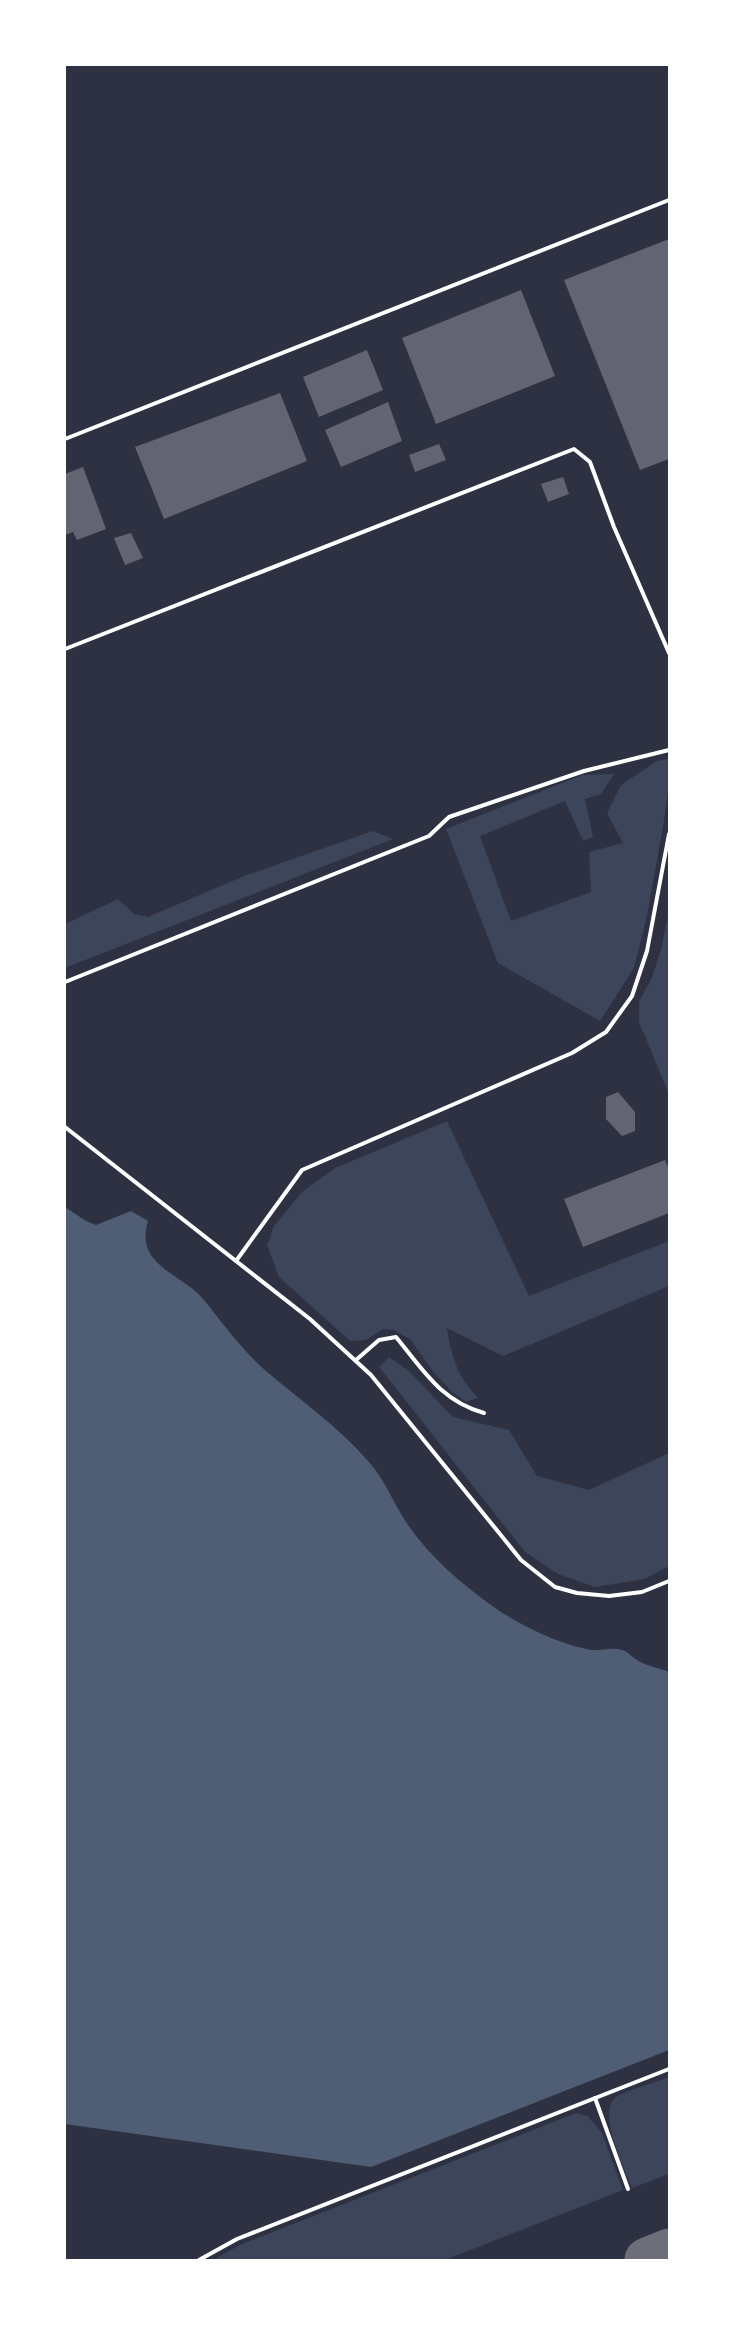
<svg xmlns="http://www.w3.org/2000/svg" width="734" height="2325" font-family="Cabin,sans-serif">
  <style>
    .green { fill: #3c4559 }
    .water { fill: #4f5d75 }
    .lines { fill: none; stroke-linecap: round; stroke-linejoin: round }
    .taxiway { stroke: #6c6f7a; stroke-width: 45 }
    .building { fill: #626471 }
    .service { stroke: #fff; stroke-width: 4 }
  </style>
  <rect width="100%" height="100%" fill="#2d3142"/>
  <g class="green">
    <path d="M 669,759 L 669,784 L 664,821 L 647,916 L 634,968 L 600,1021 L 498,963 L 446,829 L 582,775 L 614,774 L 601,794 L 585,799 L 593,837 L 583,841 L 565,801 L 480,836 L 511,921 L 591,892 L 589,852 L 623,843 L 607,813 L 621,785 L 657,761 Z"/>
    <path d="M 373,831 L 393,839 L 65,968 L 65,924 L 118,899 L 134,914 L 148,917 L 244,876 Z"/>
    <path d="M 669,910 L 669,1094 L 639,1022 L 639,1002 L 652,977 L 661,950 Z"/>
    <path d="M 447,1121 L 529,1296 L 669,1241 L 669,1286 L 503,1356 L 447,1328 C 452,1359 457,1375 478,1398 L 466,1402 L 451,1391 L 432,1370 L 411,1340 L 394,1330 L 383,1329 L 366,1340 L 350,1341 L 279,1277 L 267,1245 L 274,1226 L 303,1191 L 335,1168 Z"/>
    <path d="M 389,1357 L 410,1372 L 453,1417 L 509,1430 L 537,1476 L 589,1490 L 669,1453 L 669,1566 L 645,1579 L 595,1587 L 558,1574 L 525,1552 L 379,1367 Z"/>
    <path d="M 669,2077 L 669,2174 L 632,2188 C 625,2169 597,2113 615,2098 C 624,2091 657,2082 669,2077 Z"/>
    <path d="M 576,2113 L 588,2116 L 602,2133 L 623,2190 L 445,2260 L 213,2260 L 242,2244 Z"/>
  </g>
  <path class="water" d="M 65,1207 L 86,1221 L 96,1225 L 131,1211 L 148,1221 C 134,1266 182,1273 204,1300 C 224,1325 242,1350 266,1371 C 301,1401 338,1426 368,1461 C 384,1478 393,1502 406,1522 C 430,1558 463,1585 498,1610 C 522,1626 563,1646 592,1650 C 603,1651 613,1646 625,1651 C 629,1653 633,1658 637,1660 C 646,1666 659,1668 669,1672 L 669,2050 L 371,2167 L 65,2124 Z"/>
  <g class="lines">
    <path class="taxiway" d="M 647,2260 L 669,2251"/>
  </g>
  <g class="building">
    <path d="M 669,239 L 669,459 L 640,470 L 564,280 Z"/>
    <path d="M 521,290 L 555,376 L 436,424 L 402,338 Z"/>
    <path d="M 367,350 L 383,390 L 319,417 L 303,377 Z"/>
    <path d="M 280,393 L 307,461 L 164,519 L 135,447 Z"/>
    <path d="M 388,402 L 402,441 L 341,467 L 325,430 Z"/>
    <path d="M 439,444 L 446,460 L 415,472 L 409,455 Z"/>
    <path d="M 83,467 L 106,529 L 77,540 L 73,532 L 65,535 L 65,474 Z"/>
    <path d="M 563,477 L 569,494 L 548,502 L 541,484 Z"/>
    <path d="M 131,533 L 143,558 L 125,565 L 114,538 Z"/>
    <path d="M 618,1092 L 635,1112 L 635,1131 L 622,1136 L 606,1119 L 606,1097 Z"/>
    <path d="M 665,1160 L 669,1169 L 669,1213 L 583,1247 L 564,1199 Z"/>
  </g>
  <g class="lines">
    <g class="service">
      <path d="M 65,439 L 669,200"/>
      <path d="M 65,649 L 574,449 L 590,462 L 614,527 L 669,653"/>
      <path d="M 65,982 L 429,836 L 449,817 L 584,771 L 669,750"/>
      <path d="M 65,1127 L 310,1319 L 371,1375 L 521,1560 L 555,1587 L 577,1593 L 609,1596 L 642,1592 L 669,1581"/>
      <path d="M 236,1261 L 302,1170 L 572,1053 L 606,1032 L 632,996 L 647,951 L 669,834"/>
      <path d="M 356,1360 L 379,1340 L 396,1337 C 423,1370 441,1401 484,1413"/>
      <path d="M 595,2098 L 628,2189"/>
      <path d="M 199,2260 L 237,2239 L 669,2069"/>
    </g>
  </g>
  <rect width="734" height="2325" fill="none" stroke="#ffffff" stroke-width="132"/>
</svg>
